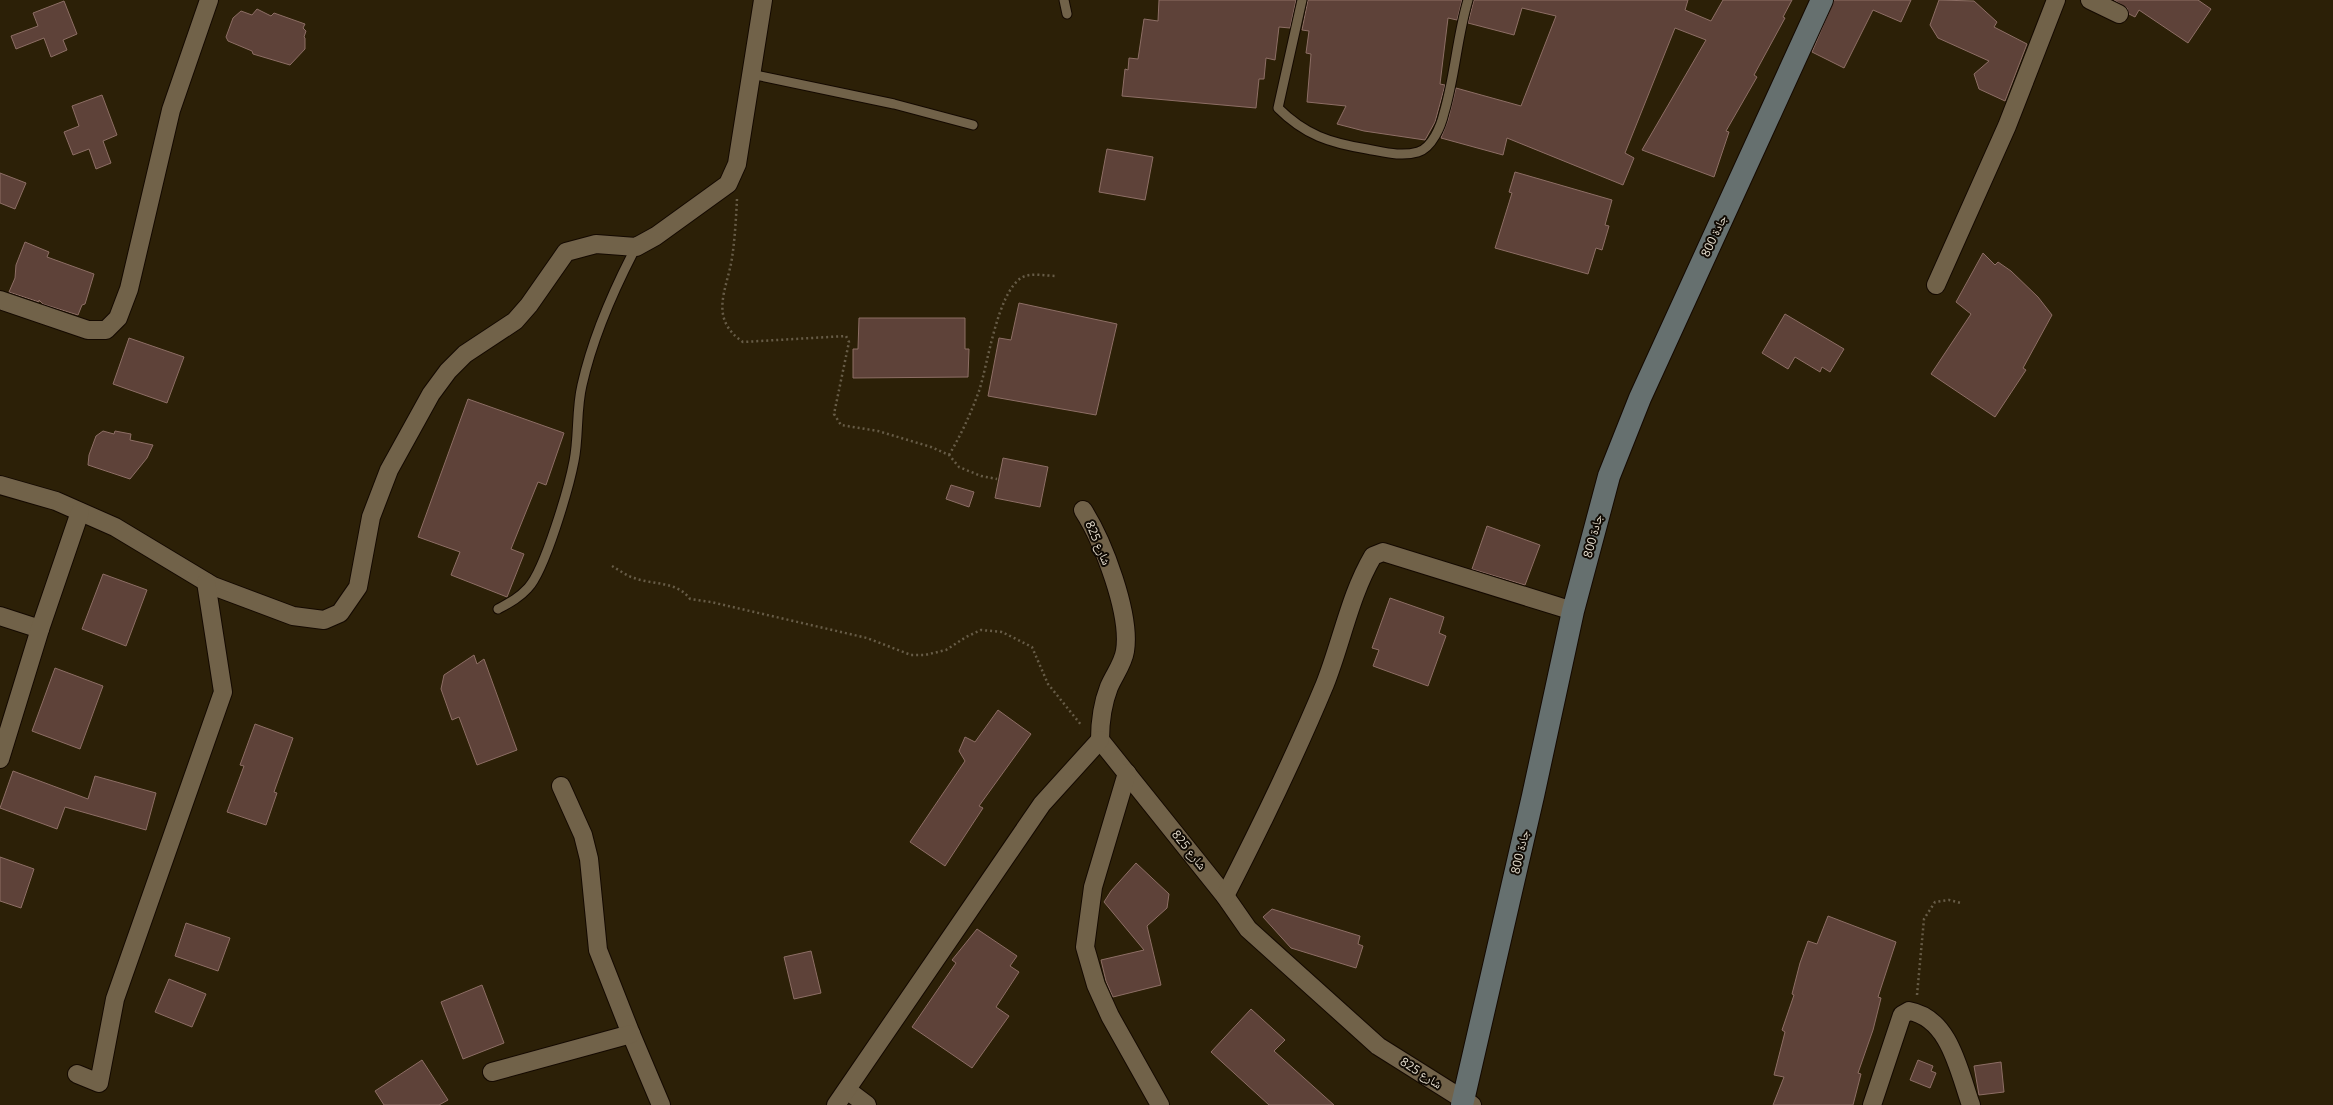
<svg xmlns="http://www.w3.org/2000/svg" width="2333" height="1105" font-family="'Open Sans','Noto Naskh Arabic',sans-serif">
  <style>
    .building { fill: #5e4239; stroke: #8d6e65 }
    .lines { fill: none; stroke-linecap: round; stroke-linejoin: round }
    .service-casing { stroke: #140900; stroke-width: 11 }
    .minor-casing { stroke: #140900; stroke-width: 20 }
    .secondary-casing { stroke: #140900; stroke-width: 24 }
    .path { stroke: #675c47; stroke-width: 2.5; stroke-dasharray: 2 3; stroke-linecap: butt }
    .service { stroke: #716249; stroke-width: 9 }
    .minor { stroke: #716249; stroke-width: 18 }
    .secondary { stroke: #66706f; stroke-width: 22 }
    .labels { text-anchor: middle; stroke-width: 4; stroke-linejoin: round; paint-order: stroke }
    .street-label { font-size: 12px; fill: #e7dfd0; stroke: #100a03 }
  </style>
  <rect width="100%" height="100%" fill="#2c2007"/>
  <g class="building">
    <path d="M 1159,0 L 1296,0 L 1290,28 L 1279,27 L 1275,60 L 1266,58 L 1264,79 L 1259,79 L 1256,108 L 1122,96 L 1125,69 L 1128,70 L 1129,58 L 1138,59 L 1144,19 L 1158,21 Z"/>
    <path d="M 1308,0 L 1462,0 L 1457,20 L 1448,18 L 1440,84 L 1445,85 L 1435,122 L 1425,140 L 1364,131 L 1337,124 L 1346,106 L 1307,102 L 1311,54 L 1306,53 L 1309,31 L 1302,30 Z"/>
    <path d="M 1474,0 L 1688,0 L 1685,10 L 1711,21 L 1723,0 L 1792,0 L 1783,17 L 1785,18 L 1754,75 L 1757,77 L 1726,131 L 1729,132 L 1714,177 L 1642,150 L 1706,40 L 1675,28 L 1625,153 L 1634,158 L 1623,185 L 1507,138 L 1503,155 L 1441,138 L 1448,120 L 1456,88 L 1521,106 L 1556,16 L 1522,8 L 1514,35 L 1468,23 Z"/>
    <path d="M 1834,0 L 1911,0 L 1901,22 L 1873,10 L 1844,68 L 1812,52 Z"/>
    <path d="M 1939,0 L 1974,1 L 1997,22 L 1994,27 L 2027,44 L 2005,101 L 1979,89 L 1974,74 L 1989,61 L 1938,38 L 1930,25 Z"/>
    <path d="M 2114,0 L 2198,0 L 2211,9 L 2188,43 L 2139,10 L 2135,17 L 2129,14 L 2127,8 Z"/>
    <path d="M 64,1 L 77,34 L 63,40 L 67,50 L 51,57 L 44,38 L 16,49 L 11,36 L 38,26 L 33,13 Z"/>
    <path d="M 257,9 L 271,16 L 274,13 L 305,24 L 303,28 L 306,31 L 304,37 L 305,38 L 305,49 L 290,65 L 253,54 L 252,51 L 228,41 L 226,37 L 233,18 L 241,11 L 252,15 Z"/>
    <path d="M 102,95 L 117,135 L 103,141 L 111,163 L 96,169 L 89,149 L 73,155 L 64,132 L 79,126 L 72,106 Z"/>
    <path d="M 1107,149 L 1153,157 L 1145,200 L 1099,192 Z"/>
    <path d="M 1515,172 L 1612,200 L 1605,225 L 1609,226 L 1602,250 L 1596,248 L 1588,274 L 1495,248 L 1512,193 L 1509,192 Z"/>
    <path d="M 0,173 L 26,183 L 15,209 L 0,203 Z"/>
    <path d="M 25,242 L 49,252 L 47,257 L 94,274 L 85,304 L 82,305 L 78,315 L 43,304 L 39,300 L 39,302 L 9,292 L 15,278 L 16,265 Z"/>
    <path d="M 1983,253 L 1995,265 L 1998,262 L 2011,271 L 2038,297 L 2052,315 L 2023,368 L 2026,370 L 1995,417 L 1931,374 L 1971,314 L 1956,302 Z"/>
    <path d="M 1019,303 L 1117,324 L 1096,415 L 988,396 L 999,338 L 1011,340 Z"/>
    <path d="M 1785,314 L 1844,349 L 1830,372 L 1822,367 L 1820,372 L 1795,357 L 1788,369 L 1762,353 Z"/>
    <path d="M 859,318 L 965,318 L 965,349 L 969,349 L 968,377 L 853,378 L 853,349 L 858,349 Z"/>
    <path d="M 129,338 L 184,357 L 167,403 L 113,384 Z"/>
    <path d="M 468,399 L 564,433 L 546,485 L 538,482 L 511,549 L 524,554 L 507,597 L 451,575 L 460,552 L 418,537 Z"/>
    <path d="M 103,431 L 114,434 L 115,431 L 131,434 L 130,440 L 153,445 L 147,458 L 130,479 L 88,465 L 89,455 L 96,436 Z"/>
    <path d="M 1003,458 L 1048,467 L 1040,507 L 995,498 Z"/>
    <path d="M 951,485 L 974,492 L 969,507 L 946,499 Z"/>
    <path d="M 1487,526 L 1540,545 L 1525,585 L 1472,569 Z"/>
    <path d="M 103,574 L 147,590 L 126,646 L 82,629 Z"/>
    <path d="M 1390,598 L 1444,617 L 1439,633 L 1446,636 L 1428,686 L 1373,666 L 1379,650 L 1372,648 Z"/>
    <path d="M 474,655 L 477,664 L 484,659 L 517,750 L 477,765 L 459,717 L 452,720 L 441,689 L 444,675 Z"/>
    <path d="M 55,668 L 103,686 L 80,749 L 32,731 Z"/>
    <path d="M 998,710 L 1031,734 L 979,806 L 983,808 L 945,866 L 910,842 L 965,761 L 959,751 L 965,737 L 975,742 Z"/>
    <path d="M 255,724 L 293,738 L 274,792 L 277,793 L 266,825 L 227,812 L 244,766 L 240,765 Z"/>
    <path d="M 13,771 L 88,799 L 95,776 L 156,793 L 146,830 L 65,807 L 57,829 L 0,808 Z"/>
    <path d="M 0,857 L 34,869 L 21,908 L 0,901 Z"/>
    <path d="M 1136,863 L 1169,894 L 1167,908 L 1147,926 L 1161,985 L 1113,997 L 1106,981 L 1101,960 L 1144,950 L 1104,902 L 1111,891 Z"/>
    <path d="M 1272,909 L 1360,936 L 1358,944 L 1363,946 L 1356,968 L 1291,948 L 1263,917 Z"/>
    <path d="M 1828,916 L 1896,942 L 1878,997 L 1881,998 L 1873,1030 L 1858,1073 L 1861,1074 L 1853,1105 L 1773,1105 L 1784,1077 L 1774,1075 L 1785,1032 L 1782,1030 L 1794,995 L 1792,994 L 1800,963 L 1808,941 L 1817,944 Z"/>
    <path d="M 186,923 L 230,938 L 218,971 L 175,956 Z"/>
    <path d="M 977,929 L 1017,956 L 1010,966 L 1019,972 L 996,1007 L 1009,1016 L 972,1068 L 912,1027 L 956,963 L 952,960 Z"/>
    <path d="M 811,951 L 821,993 L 794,999 L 784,957 Z"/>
    <path d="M 169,979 L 206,994 L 192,1027 L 155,1012 Z"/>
    <path d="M 482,985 L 504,1043 L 463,1059 L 441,1002 Z"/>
    <path d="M 1251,1009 L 1285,1040 L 1274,1051 L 1334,1105 L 1269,1105 L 1211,1052 Z"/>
    <path d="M 422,1060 L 448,1100 L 439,1105 L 384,1105 L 375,1091 Z"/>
    <path d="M 1918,1060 L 1933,1066 L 1931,1071 L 1936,1073 L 1930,1088 L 1910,1080 Z"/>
    <path d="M 2001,1062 L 2004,1092 L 1979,1095 L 1974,1066 Z"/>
  </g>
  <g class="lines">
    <g class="service-casing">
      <g id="service">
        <path d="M 1064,0 L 1067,14"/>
        <path d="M 1302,0 L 1278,108 C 1305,135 1330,143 1367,149 C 1384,152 1401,157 1418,152 C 1432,148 1441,126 1444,113 C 1455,76 1457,37 1468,0"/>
        <path d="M 751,74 L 894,104 L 973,125"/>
        <path d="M 498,609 C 509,603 519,598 528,588 C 545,570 569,487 574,461 C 579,436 576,410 582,385 C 593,336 613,291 636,247"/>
      </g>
    </g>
    <g class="minor-casing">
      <g id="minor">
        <path d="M 2090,0 L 2119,14"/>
        <path d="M 1936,285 L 2007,126 L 2056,0"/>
        <path d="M 0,300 L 88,330 L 106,330 L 118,318 L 129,289 L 171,110 L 209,0"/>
        <path d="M 0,485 L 56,501 L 115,527 L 213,586 L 293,616 L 324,620 L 340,613 L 358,587 L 371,517 L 389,470 L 431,394 L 448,371 L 465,354 L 515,321 L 529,305 L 566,252 L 596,244 L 636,247 L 656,236 L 728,184 L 737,164 L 763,0"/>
        <path d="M 1083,510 C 1103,541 1131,614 1125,651 C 1123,664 1114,675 1109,687 C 1102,705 1100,721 1100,740 L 1225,896 L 1248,929 L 1378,1046 L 1472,1105"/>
        <path d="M 0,616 L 40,629"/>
        <path d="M 0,759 L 40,629 L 80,512"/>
        <path d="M 1127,773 L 1093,887 L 1085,947 L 1096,985 L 1110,1016 L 1160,1105"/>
        <path d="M 561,786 L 583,835 L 589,859 L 598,950 L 631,1034 L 661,1105"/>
        <path d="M 1225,896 C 1261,826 1295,756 1325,684 C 1342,641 1350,595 1373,556 L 1383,552 L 1573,611"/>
        <path d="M 492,1072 L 631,1034"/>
        <path d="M 77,1074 L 99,1083 L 115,999 L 223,692 L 206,582"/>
        <path d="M 847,1090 L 867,1105"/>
        <path d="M 836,1105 L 1042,804 L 1100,740"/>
        <path d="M 1872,1105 L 1902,1015 L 1909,1011 C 1950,1018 1959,1072 1971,1105"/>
      </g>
    </g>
    <g class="secondary-casing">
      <path id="secondary" d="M 1462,1105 L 1533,796 L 1573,611 L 1609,476 L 1640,398 L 1822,0"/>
    </g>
    <g class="path">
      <path d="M 737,199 C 736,218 735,238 732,258 C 727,290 708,318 743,342 L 846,336 L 849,342 L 834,414 L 841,425 L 878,431 L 931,447 L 949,455 L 959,467 L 981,476 L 997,479"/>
      <path d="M 949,455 C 961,435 971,413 979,391 C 988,364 997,294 1021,278 C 1030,272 1046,276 1057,276"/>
      <path d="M 612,566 C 619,570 627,576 634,578 C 653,585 677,581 690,599 L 711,602 L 867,638 L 911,655 L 925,655 L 946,650 L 966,637 L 981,630 L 1002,632 L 1032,647 L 1048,684 L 1082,726"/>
      <path d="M 1917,995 L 1924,919 L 1935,902 L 1949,900 L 1961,903"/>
    </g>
    <use href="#service" class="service"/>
    <use href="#minor" class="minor"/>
    <use href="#secondary" class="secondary"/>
  </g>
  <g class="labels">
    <g class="street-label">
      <text transform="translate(1714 236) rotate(-65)" y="4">جادة 800</text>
      <text transform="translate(1593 536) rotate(-75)" y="4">جادة 800</text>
      <text transform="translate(1098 543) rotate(67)" y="4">شارع 825</text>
      <text transform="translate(1189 850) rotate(51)" y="4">شارع 825</text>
      <text transform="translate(1520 852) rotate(-77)" y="4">جادة 800</text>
      <text transform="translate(1421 1073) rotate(33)" y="4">شارع 825</text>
    </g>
  </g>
</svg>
